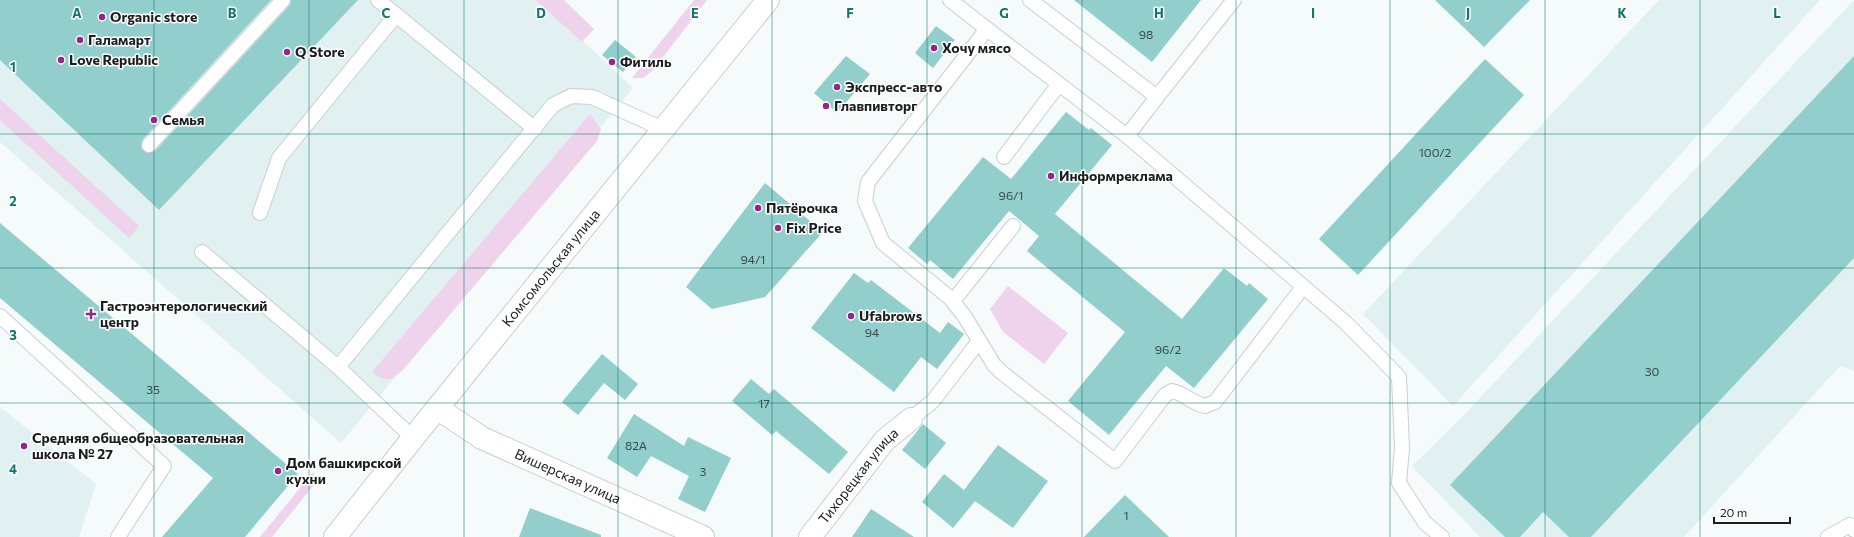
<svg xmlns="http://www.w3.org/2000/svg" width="1854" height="537" font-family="Commissioner,sans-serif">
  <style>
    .built { fill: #e1f1f1 }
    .green { fill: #efd2ec }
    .building { fill: #91cecc }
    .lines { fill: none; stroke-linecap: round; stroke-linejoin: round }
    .service-casing { stroke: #c9cfcf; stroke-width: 16 }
    .minor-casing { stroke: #c9cfcf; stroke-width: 24 }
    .secondary-casing { stroke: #c9cfcf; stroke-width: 24 }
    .service { stroke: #fff; stroke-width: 14 }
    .minor { stroke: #fff; stroke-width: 22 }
    .secondary { stroke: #fff; stroke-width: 22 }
    .grid { fill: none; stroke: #0f766e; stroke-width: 1; stroke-opacity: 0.55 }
    .poi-dot { fill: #8f278c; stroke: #fff; stroke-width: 1.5 }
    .labels { text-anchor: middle; stroke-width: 3; stroke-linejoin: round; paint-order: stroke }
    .number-label { font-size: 12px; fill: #394a4a }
    .poi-label { font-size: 14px; font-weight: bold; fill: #1c1e1e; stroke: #fff; text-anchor: start }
    .street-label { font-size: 14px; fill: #1c1e1e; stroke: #fff }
    .grid-label { font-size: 13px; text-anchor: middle; font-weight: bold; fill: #0f766e; stroke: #fff; stroke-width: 3; stroke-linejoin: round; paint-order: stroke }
  </style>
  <rect width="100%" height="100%" fill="#f4fbfa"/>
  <g class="built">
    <path d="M 0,0 L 539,0 L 633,88 L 341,443 L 0,142 Z"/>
    <path d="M 1659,0 L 1820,0 L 1453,406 L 1363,314 Z"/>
    <path d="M 1854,0 L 1854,371 L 1840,366 L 1684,537 L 1480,537 L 1412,466 L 1462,417 Z"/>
    <path d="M 0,407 L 96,484 L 79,537 L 0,537 Z"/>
  </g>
  <g class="green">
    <path d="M 536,0 L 564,0 L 594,29 L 582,42 Z"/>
    <path d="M 694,0 L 707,0 L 653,70 L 643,78 L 632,78 Z"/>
    <path d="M 0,99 L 139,226 L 129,238 L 0,120 Z"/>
    <path d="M 590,114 L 601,129 L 597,141 L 403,370 C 390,381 386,383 372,372 Z"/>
    <path d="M 1008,286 L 1068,333 L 1044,364 L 1003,332 L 990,309 Z"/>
    <path d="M 313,472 L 317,481 L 272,537 L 260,537 Z"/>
  </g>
  <g class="building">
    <path d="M 0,0 L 271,0 L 143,139 L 141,148 L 148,153 L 155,151 L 289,6 L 291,0 L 358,0 L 159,210 L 0,60 Z"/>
    <path d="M 1074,0 L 1201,0 L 1152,62 Z"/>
    <path d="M 1435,0 L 1530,0 L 1484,47 Z"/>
    <path d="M 936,26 L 955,40 L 933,68 L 915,53 Z"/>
    <path d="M 615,40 L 636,57 L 623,72 L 602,55 Z"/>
    <path d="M 846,56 L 870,74 L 837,113 L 814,93 Z"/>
    <path d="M 1854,56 L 1854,258 L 1591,537 L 1569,537 L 1543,512 L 1520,537 L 1505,537 L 1450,485 Z"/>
    <path d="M 1485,59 L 1524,95 L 1358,275 L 1319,239 Z"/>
    <path d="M 1066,112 L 1089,130 L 1091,128 L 1112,145 L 1055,214 L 1182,319 L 1224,268 L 1247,286 L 1249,283 L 1268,299 L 1194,388 L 1166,366 L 1109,435 L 1068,401 L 1125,332 L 1027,251 L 1039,236 L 1009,211 L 953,279 L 930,260 L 927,264 L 908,248 L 983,157 L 1011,179 Z"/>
    <path d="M 765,183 L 823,232 L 765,297 L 712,309 L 686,287 Z"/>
    <path d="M 0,223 L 298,474 L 245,537 L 162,537 L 213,478 L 0,298 Z"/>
    <path d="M 854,273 L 868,283 L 871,280 L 940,333 L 948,322 L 964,334 L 937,369 L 921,357 L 894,392 L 811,328 Z"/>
    <path d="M 602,354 L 638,384 L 625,400 L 604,383 L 578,415 L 562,402 Z"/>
    <path d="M 751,379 L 769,394 L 774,389 L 848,452 L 829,474 L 776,431 L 772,435 L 732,401 Z"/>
    <path d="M 634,414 L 684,446 L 688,437 L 731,458 L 705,512 L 678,499 L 689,476 L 651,456 L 637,477 L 607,458 Z"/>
    <path d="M 923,424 L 946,443 L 925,469 L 902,450 Z"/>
    <path d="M 998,445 L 1048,481 L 1013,528 L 975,501 L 953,528 L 922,502 L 944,474 L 964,490 Z"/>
    <path d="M 1125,495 L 1169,537 L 1084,537 Z"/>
    <path d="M 530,508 L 601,535 L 601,537 L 519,537 Z"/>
    <path d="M 871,509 L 914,537 L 852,537 Z"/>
  </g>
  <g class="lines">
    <g class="service-casing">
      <g id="service">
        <path d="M 378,0 L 535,129"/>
        <path d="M 950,0 L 987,29 L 868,182 L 865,201 L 883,243 L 950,298 L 965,317 L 994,365 L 1001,372 L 1115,461 L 1165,395 L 1172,391 C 1186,394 1191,403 1205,406 L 1215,402 L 1303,287"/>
        <path d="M 1030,0 L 1157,97 L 1127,136"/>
        <path d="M 987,29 L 1127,136 L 1346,323 L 1399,377 L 1402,448 L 1399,483 L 1425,523 L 1442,537"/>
        <path d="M 1157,97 L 1234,0"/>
        <path d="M 149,145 L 283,0"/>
        <path d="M 1004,157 L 1059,84"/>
        <path d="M 260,213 L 279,158 L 396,15"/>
        <path d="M 202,252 L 338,367 L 413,438"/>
        <path d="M 953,301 L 1013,226"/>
        <path d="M 0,316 L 164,466 L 118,537"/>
        <path d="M 338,367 L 553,105 L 571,96 L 592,97 L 663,129"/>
        <path d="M 911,419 L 933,401 L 979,341"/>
        <path d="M 1828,537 L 1850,525 L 1854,530"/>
      </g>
    </g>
    <g class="minor-casing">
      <g id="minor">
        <path id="s1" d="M 437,408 L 482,438 L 703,537"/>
        <path id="s2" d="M 810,537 L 885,440 L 911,419"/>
      </g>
    </g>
    <g class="secondary-casing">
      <g id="secondary">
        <path id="s3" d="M 335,537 L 413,438 L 768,0"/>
      </g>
    </g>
    <use href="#service" class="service"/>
    <use href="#minor" class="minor"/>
    <use href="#secondary" class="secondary"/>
  </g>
  <path class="grid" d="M 154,0 L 154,537M 309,0 L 309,537M 464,0 L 464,537M 618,0 L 618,537M 772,0 L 772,537M 927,0 L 927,537M 1082,0 L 1082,537M 1236,0 L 1236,537M 1390,0 L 1390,537M 1545,0 L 1545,537M 1700,0 L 1700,537M 0,134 L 1854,134M 0,268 L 1854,268M 0,403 L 1854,403"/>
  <g class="poi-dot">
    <circle cx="102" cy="17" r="4"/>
    <circle cx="80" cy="40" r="4"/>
    <circle cx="934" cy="48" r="4"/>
    <circle cx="287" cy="52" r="4"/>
    <circle cx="61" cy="60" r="4"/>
    <circle cx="612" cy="62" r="4"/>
    <circle cx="837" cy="87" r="4"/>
    <circle cx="826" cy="106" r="4"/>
    <circle cx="154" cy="120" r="4"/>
    <circle cx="1051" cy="176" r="4"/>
    <circle cx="758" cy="208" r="4"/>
    <circle cx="778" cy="228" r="4"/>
    <path d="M89 308h4v4h4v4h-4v4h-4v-4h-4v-4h4z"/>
    <circle cx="851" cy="316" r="4"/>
    <circle cx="24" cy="446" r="4"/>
    <circle cx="278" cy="471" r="4"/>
  </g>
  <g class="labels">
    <g class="number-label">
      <text x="1146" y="39">98</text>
      <text x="1435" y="157">100/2</text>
      <text x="1011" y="200">96/1</text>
      <text x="753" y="264">94/1</text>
      <text x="872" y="337">94</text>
      <text x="1168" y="354">96/2</text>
      <text x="1652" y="376">30</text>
      <text x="153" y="394">35</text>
      <text x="764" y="408">17</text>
      <text x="636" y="450">82А</text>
      <text x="703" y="476">3</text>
      <text x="1126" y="520">1</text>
    </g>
    <g class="poi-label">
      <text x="110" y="22">Organic store</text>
      <text x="88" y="45">Галамарт</text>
      <text x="942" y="53">Хочу мясо</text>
      <text x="295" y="57">Q Store</text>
      <text x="69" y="65">Love Republic</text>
      <text x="620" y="67">Фитиль</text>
      <text x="845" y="92">Экспресс-авто</text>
      <text x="834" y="111">Главпивторг</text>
      <text x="162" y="125">Семья</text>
      <text x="1059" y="181">Информреклама</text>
      <text x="766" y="213">Пятёрочка</text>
      <text x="786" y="233">Fix Price</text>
      <text x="100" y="311">Гастроэнтерологический<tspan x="100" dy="16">центр</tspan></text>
      <text x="859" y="321">Ufabrows</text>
      <text x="32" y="443">Средняя общеобразовательная<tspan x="32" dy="16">школа № 27</tspan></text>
      <text x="286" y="468">Дом башкирской<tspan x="286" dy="16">кухни</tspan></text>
    </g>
    <g class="street-label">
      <text dy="5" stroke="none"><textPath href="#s3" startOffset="345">Комсомольская улица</textPath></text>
      <text dy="5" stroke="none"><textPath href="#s1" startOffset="148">Вишерская улица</textPath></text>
      <text dy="5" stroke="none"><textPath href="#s2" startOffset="78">Тихорецкая улица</textPath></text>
    </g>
  </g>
  <g class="grid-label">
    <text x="77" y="18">A</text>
    <text x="232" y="18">B</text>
    <text x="386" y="18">C</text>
    <text x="541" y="18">D</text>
    <text x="695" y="18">E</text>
    <text x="850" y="18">F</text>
    <text x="1004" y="18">G</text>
    <text x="1159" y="18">H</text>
    <text x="1313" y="18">I</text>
    <text x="1468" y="18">J</text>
    <text x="1622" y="18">K</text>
    <text x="1777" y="18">L</text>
    <text x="13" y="72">1</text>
    <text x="13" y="206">2</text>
    <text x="13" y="340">3</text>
    <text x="13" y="474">4</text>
  </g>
  <path d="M1714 517v6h76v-6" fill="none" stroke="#1c1e1e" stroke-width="2"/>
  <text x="1720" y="517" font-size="12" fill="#1c1e1e" stroke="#ffffff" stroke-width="3" paint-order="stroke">20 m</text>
</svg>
